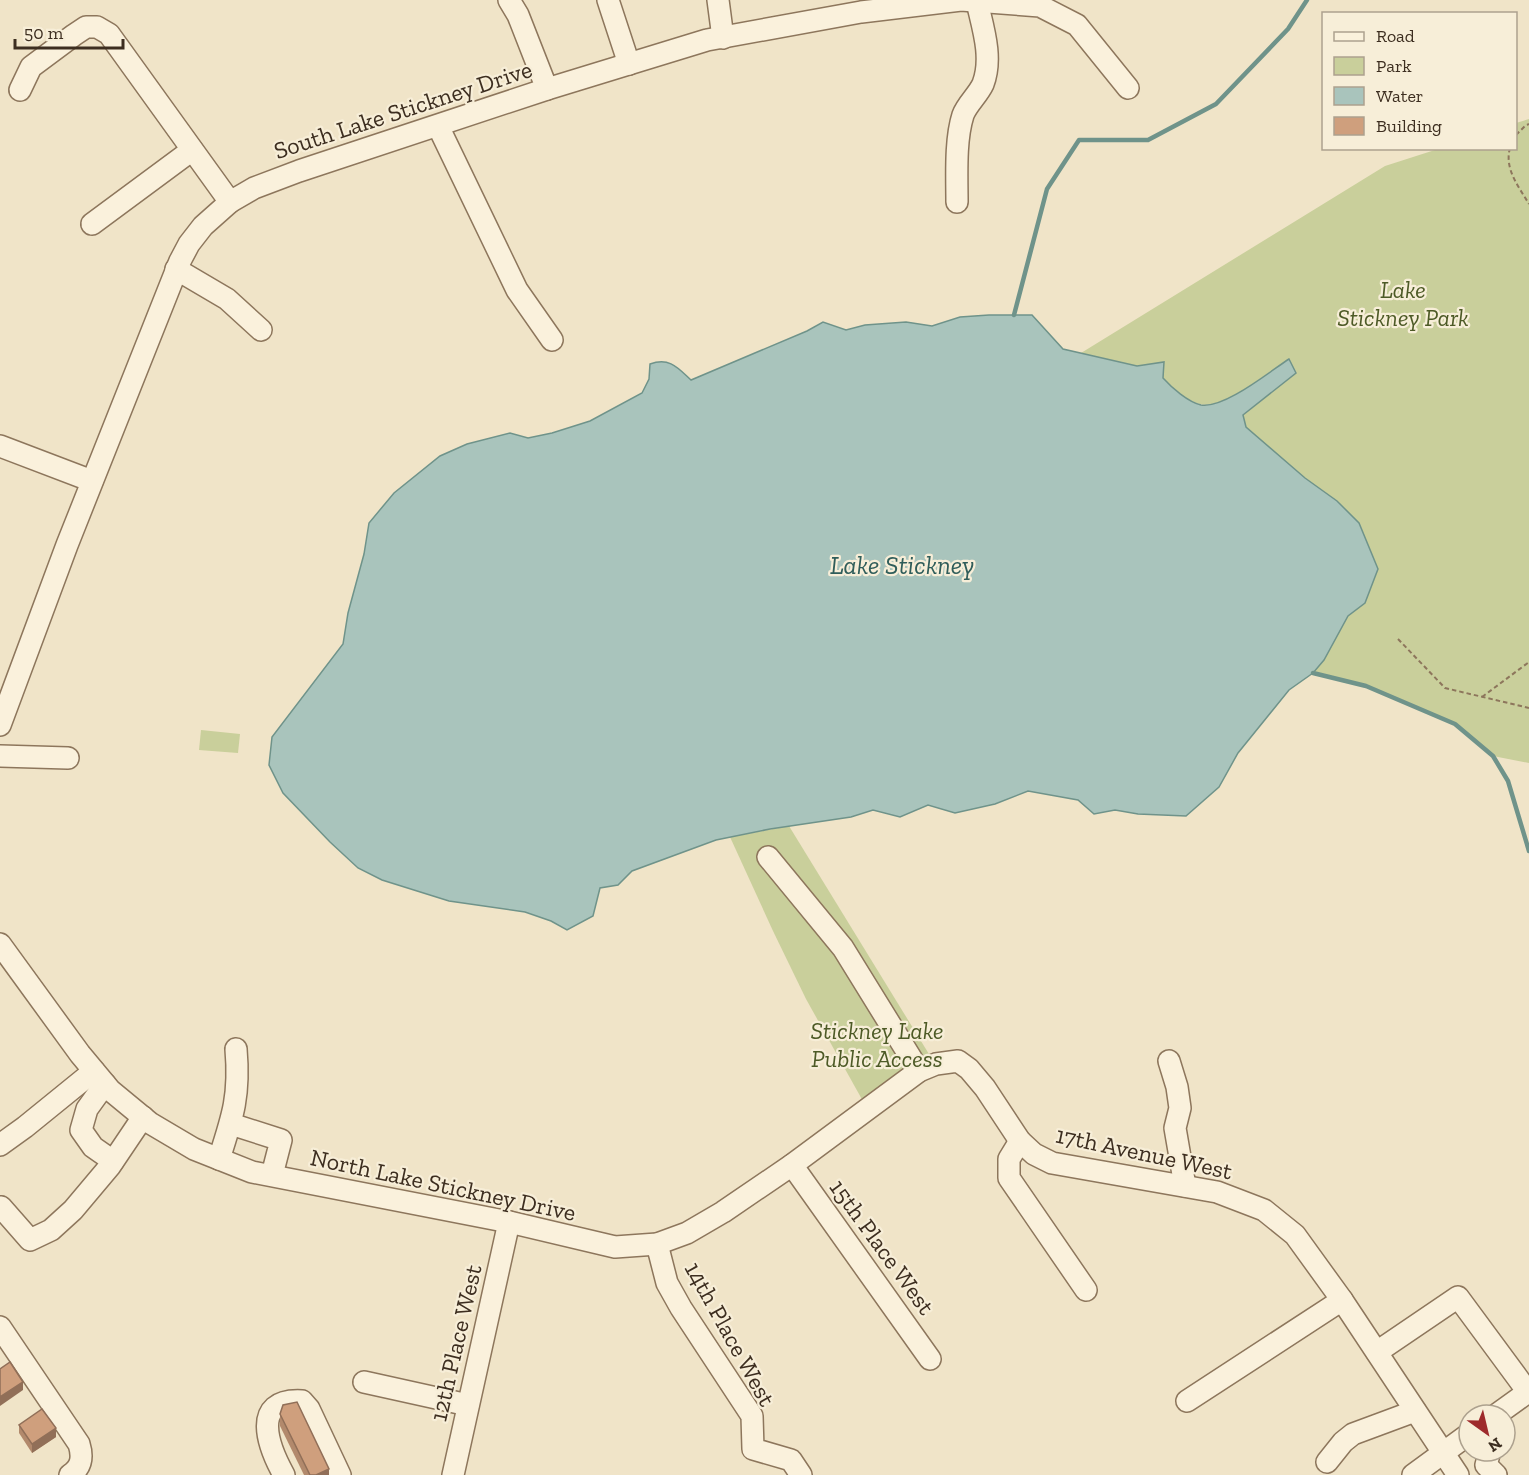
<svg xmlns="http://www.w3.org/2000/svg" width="1529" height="1475" font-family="'Zilla Slab',serif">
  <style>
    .green { fill: #c9cf9b }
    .water { fill: #a9c4bc; stroke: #6f938a; stroke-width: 1.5 }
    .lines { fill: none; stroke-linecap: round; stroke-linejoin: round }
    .stream { stroke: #6f938a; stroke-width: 4.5 }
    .minor-casing { stroke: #8d765c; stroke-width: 24 }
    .path { stroke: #8d765c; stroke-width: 2; stroke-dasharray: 4.5 3; stroke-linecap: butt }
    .minor { stroke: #faf1dc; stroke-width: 21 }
    .wall { fill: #b2896c }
    .shaded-wall { fill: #916f58 }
    .building { fill: #cf9f7d; stroke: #916f58; stroke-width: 1.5 }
    .labels { text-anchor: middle; stroke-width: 4.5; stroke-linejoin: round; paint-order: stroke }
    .street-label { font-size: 24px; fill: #3d2e20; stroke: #f7eed8 }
    .park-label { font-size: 24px; font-style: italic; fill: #4d5a26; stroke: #f7eed8 }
    .water-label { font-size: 26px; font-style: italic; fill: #2f5d5a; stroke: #f7eed8 }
  </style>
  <rect width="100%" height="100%" fill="#f0e4c8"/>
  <g class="green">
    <path d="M 1529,119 L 1529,763 L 1493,756 L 1455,724 L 1366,686 L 1313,673 L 1324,660 L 1348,616 L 1365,603 L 1378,569 L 1359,523 L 1337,501 L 1305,478 L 1246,427 L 1243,415 L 1296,373 L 1289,359 C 1269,371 1223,411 1200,404 C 1185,400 1173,389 1162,378 L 1164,362 L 1137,366 L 1081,353 L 1385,166 L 1438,149 L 1516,148 L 1516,123 Z"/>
    <path d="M 201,730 L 240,734 L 238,753 L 199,750 Z"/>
    <path d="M 789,826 L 932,1059 L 864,1103 L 806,999 L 773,931 L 730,837 Z"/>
  </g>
  <path class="water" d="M 989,315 L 1032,315 L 1063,349 L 1137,366 L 1164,362 L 1163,378 C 1172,388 1188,402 1201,405 C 1224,409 1269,372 1289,359 L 1296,373 L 1243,415 L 1246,427 L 1305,478 L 1337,501 L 1359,523 L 1378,569 L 1365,603 L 1348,616 L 1324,660 L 1313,673 L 1289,690 L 1238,753 L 1219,787 L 1186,816 L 1138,814 L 1115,810 L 1094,814 L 1078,800 L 1028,791 L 995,804 L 955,813 L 928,805 L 900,817 L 873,810 L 851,817 L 770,829 L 716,840 L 632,871 L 618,885 L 600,888 L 593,916 L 567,930 L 551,921 L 525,912 L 449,901 L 382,880 L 358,868 L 330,842 L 283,793 L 269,765 L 272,737 L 343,644 L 348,613 L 364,554 L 369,523 L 394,493 L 440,456 L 467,444 L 510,433 L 528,438 L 552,433 L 590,421 L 642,393 L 649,379 L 650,364 C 670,357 678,368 691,380 L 807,331 L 823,322 L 846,330 L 865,325 L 906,322 L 932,326 L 960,317 Z"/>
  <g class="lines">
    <g class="stream">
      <path d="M 1014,315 L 1047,189 L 1079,140 L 1148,140 L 1216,104 L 1288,29 L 1307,0"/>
      <path d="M 1313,673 L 1366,686 L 1455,724 L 1493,756 L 1508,781 L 1529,851"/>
    </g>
    <g class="minor-casing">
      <g id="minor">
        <path d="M 509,0 L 518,15 L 547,89"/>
        <path d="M 608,0 L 629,64"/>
        <path d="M 718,0 L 723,38"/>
        <path d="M 20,90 L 31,67 L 74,35 L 86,27 L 97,27 L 109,34 L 230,202"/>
        <path d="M 438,126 L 517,290 L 552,340"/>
        <path d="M 957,202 C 957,176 955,140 963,115 C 967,104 978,95 983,84 C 993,58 983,28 977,2"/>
        <path d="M 92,224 L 192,150"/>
        <path d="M 176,269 L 227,299 L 261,330"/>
        <path d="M 0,446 L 92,481"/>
        <path d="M 0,725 L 67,545 L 180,261 L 189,244 L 203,226 L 230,202 L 254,188 L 299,171 L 547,89 L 707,40 L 861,12 L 961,0 L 1040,6 L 1077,25 L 1128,88"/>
        <path d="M 0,756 L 68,758"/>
        <path d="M 768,857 L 843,948 L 919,1071"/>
        <path d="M 0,944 L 80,1054 L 110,1090 L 150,1123 L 194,1149 L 252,1172 L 509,1222 L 615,1247 L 657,1244 L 687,1233 L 723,1212 L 792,1165 L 919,1071 L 936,1064 L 958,1061 L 969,1069 L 985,1088 L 1020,1141 L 1034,1154 L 1052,1163 L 1217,1192 L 1264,1210 L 1295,1235 L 1342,1300 L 1458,1475"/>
        <path d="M 1169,1061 L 1177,1087 L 1180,1108 L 1175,1128 L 1185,1186"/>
        <path d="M 105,1084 L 87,1109 L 81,1130 L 93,1147 L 113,1161"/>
        <path d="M 231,1124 L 281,1140 L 272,1175"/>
        <path d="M 1020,1141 L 1009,1159 L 1009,1178 L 1086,1290"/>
        <path d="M 0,1145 L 25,1127 L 94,1071"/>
        <path d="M 219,1159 C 233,1116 240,1095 236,1049"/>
        <path d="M 792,1165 L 930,1359"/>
        <path d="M 1,1207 L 30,1240 L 51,1230 L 73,1210 L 110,1166 L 143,1117"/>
        <path d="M 657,1244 L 667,1283 L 681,1308 L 752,1416 L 753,1449 L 791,1460 L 801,1475"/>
        <path d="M 0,1327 L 79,1444 C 83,1457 82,1467 70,1475"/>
        <path d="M 1377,1352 L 1458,1297 L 1528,1392 L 1496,1415"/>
        <path d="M 364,1382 L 468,1405"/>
        <path d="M 1187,1401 L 1342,1300"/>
        <path d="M 1490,1451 L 1486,1465 L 1496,1475"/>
        <path d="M 1327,1462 L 1343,1442 L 1353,1434 L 1415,1411"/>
        <path d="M 284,1475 C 269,1448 249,1398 302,1401 L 309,1409 L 340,1475"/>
        <path d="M 453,1475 L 509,1222"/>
        <path d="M 1413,1475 L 1469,1434"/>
      </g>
    </g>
    <g class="path">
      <path d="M 1516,135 L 1525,126 L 1529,124"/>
      <path d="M 1510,148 C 1504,169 1519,187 1529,204"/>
      <path d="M 1398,639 L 1445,688 L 1529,708"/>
      <path d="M 1482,697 L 1529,662"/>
    </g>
    <use href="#minor" class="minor"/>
  </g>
  <g class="wall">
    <path d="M 280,1414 L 329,1475 L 304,1475 L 280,1426 Z"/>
    <path d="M 19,1425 L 56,1437 L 32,1453 L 19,1433 Z"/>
  </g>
  <g class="shaded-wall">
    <path d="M 23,1382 L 23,1390 L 0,1406 L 0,1397 Z"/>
    <path d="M 56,1428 L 56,1437 L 32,1453 L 32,1444 Z"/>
    <path d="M 329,1469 L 329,1475 L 316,1475 Z"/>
  </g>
  <g class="building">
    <path d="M 10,1362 L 23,1382 L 0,1397 L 0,1369 Z"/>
    <path d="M 297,1402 L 329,1469 L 316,1475 L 310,1475 L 280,1414 L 283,1405 Z"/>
    <path d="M 42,1409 L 56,1428 L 32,1444 L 19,1425 Z"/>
  </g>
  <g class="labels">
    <g class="street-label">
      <text transform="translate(403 110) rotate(-18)" y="8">South Lake Stickney Drive</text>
      <text transform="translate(1144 1153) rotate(12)" y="8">17th Avenue West</text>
      <text transform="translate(443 1185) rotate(12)" y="8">North Lake Stickney Drive</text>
      <text transform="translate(882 1247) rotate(54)" y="8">15th Place West</text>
      <text transform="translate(730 1334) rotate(61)" y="8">14th Place West</text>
      <text transform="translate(456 1343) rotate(-77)" y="8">12th Place West</text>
    </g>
    <g class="park-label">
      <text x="1403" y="298">Lake<tspan x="1403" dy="28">Stickney Park</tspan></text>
      <text x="877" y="1039">Stickney Lake<tspan x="877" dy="28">Public Access</tspan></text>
    </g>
    <g class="water-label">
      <text x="902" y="574">Lake Stickney</text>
    </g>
  </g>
  <rect x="1322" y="12" width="195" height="138" fill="#f7eed8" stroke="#ada18e" stroke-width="1.5"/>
  <rect x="1334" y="32" width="30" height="9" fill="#faf1dc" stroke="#ada18e" stroke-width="1.5"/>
  <text x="1376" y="42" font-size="18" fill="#3d2e20">Road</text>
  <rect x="1334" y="57" width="30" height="18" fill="#c9cf9b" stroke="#ada18e" stroke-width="1.5"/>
  <text x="1376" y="72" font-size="18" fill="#3d2e20">Park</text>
  <rect x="1334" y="87" width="30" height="18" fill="#a9c4bc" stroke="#ada18e" stroke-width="1.5"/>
  <text x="1376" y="102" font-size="18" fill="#3d2e20">Water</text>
  <rect x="1334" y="117" width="30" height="18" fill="#cf9f7d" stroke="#ada18e" stroke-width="1.5"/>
  <text x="1376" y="132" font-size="18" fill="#3d2e20">Building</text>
  <g transform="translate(1487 1433) rotate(146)"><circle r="28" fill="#f7eed8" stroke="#ada18e" stroke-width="1.5"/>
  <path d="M0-4.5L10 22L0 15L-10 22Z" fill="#9e2a2b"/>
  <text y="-9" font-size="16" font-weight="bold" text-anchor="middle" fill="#3d2e20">N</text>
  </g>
  <path d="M15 39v9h108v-9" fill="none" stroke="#3d2e20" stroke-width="3"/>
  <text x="24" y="39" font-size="18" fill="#3d2e20" stroke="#f7eed8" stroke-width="4.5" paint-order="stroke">50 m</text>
</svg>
